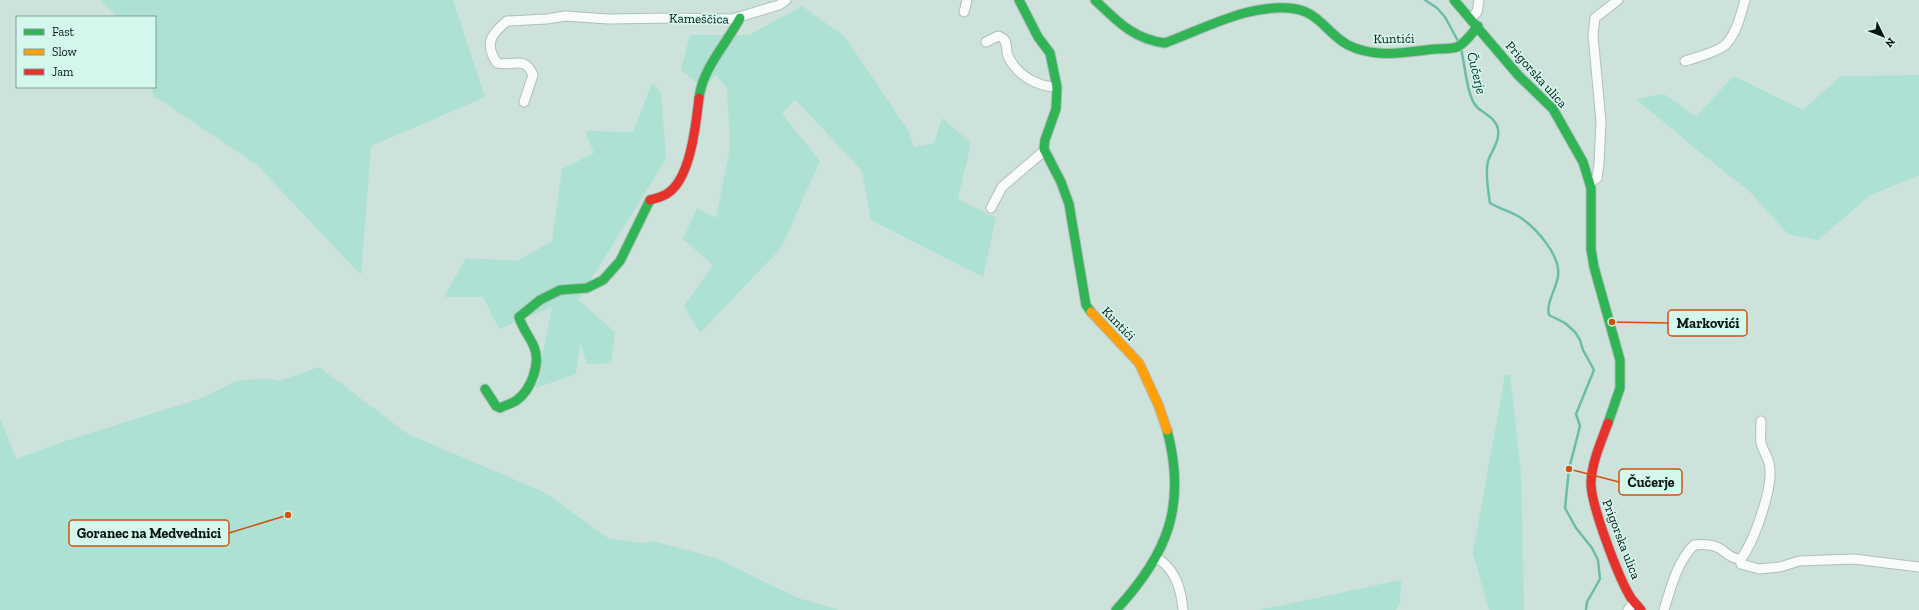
<svg xmlns="http://www.w3.org/2000/svg" width="1919" height="610" font-family="'Zilla Slab',serif">
  <style>
    .green { fill: #ace1d3 }
    .lines { fill: none; stroke-linecap: round; stroke-linejoin: round }
    .stream { stroke: #6cbcaa; stroke-width: 2.5 }
    .street-casing { stroke: #afbfba; stroke-width: 11 }
    .fast-casing { stroke: #afbfba; stroke-width: 11 }
    .slow-casing { stroke: #afbfba; stroke-width: 11 }
    .jam-casing { stroke: #afbfba; stroke-width: 11 }
    .street { stroke: #f8fbfa; stroke-width: 9 }
    .fast { stroke: #30b455; stroke-width: 9 }
    .slow { stroke: #ff9f0a; stroke-width: 9 }
    .jam { stroke: #e5322d; stroke-width: 9 }
    .labels { text-anchor: middle; stroke-width: 3.5; stroke-linejoin: round; paint-order: stroke }
    .street-label { font-size: 13px; fill: #081512; stroke: #d3f7ec }
    .water-label { font-size: 14px; font-style: italic; fill: #003228; stroke: #d3f7ec }
    .leader { fill: none; stroke: #d2520d; stroke-width: 1.5 }
    .callout-dot { fill: #d2520d; stroke: #d3f7ec; stroke-width: 1.5 }
    .callout { fill: #d3f7ec; stroke: #d2520d; stroke-width: 1.5 }
    .callout-label { font-size: 14px; text-anchor: middle; font-weight: bold; fill: #081512 }
  </style>
  <rect width="100%" height="100%" fill="#cee2dc"/>
  <g class="green">
    <path d="M 101,0 L 453,0 L 485,97 L 371,146 L 361,275 L 257,165 L 154,96 L 150,87 L 155,87 L 155,17 L 117,17 Z"/>
    <path d="M 802,6 L 845,37 L 908,130 L 914,147 L 934,143 L 942,118 L 971,143 L 958,199 L 996,218 L 983,277 L 871,220 L 862,171 L 795,99 L 782,114 L 820,161 L 781,248 L 700,333 L 684,306 L 713,265 L 683,239 L 697,208 L 716,218 L 730,148 L 727,88 L 716,75 L 703,88 L 681,70 L 690,35 L 749,35 Z"/>
    <path d="M 1919,75 L 1919,175 L 1869,196 L 1818,240 L 1788,234 L 1749,191 L 1702,154 L 1636,99 L 1664,94 L 1696,116 L 1734,76 L 1803,110 L 1841,76 Z"/>
    <path d="M 652,83 L 661,92 L 666,159 L 578,300 L 615,332 L 611,363 L 587,364 L 580,343 L 576,374 L 536,388 L 552,307 L 499,329 L 483,297 L 444,297 L 466,258 L 517,261 L 552,241 L 562,169 L 594,153 L 585,131 L 633,132 Z"/>
    <path d="M 319,367 L 408,434 L 544,492 L 608,538 L 642,543 L 653,541 L 716,558 L 798,598 L 839,610 L 0,610 L 0,418 L 16,459 L 65,441 L 202,398 L 236,381 L 265,378 L 279,381 Z"/>
    <path d="M 1505,375 L 1510,375 L 1521,473 L 1524,610 L 1489,610 L 1473,553 Z"/>
    <path d="M 1401,580 L 1400,603 L 1396,610 L 1260,610 Z"/>
  </g>
  <g class="lines">
    <g class="stream">
      <path d="M 1425,0 L 1437,8 L 1445,17 L 1458,41"/>
      <path d="M 1461,49 C 1465,64 1467,98 1477,107 C 1484,114 1496,118 1498,129 C 1500,141 1492,150 1488,161 C 1485,173 1488,191 1490,203 C 1500,209 1512,212 1521,218 C 1537,229 1561,256 1558,276 C 1556,290 1546,302 1549,315 L 1565,323 L 1575,332 L 1580,340 L 1583,350 L 1594,370 L 1576,414 L 1580,426 L 1569,469 L 1565,508 L 1576,528 L 1592,548 L 1598,560 L 1600,579 L 1587,602 L 1586,610"/>
    </g>
    <g class="street-casing">
      <g id="street">
        <path d="M 964,12 L 967,0"/>
        <path d="M 1471,18 L 1477,12 L 1479,0"/>
        <path d="M 986,42 L 998,36 C 1009,39 1005,47 1008,56 C 1017,75 1037,87 1057,87"/>
        <path d="M 1685,61 C 1695,58 1721,51 1727,43 C 1737,31 1741,14 1745,0"/>
        <path d="M 524,102 L 533,75 C 525,55 513,67 497,63 C 484,44 491,34 507,21 L 547,19 L 565,16 L 608,19 L 671,18 L 732,19 L 779,5 L 786,0"/>
        <path d="M 1590,183 L 1597,178 L 1599,164 L 1601,122 L 1593,35 L 1595,18 L 1618,0"/>
        <path d="M 991,208 L 1002,187 L 1044,151"/>
        <path d="M 1157,558 C 1176,570 1181,589 1183,610"/>
        <path d="M 1741,559 L 1741,564 L 1759,569 L 1780,567 L 1799,561 L 1854,559 L 1919,567"/>
        <path d="M 1628,610 L 1634,602"/>
        <path d="M 1664,610 C 1671,587 1677,562 1694,545 C 1702,544 1711,544 1719,548 C 1727,553 1731,559 1741,559 C 1754,541 1775,485 1769,463 C 1767,456 1763,450 1761,443 C 1760,436 1761,428 1761,421"/>
      </g>
    </g>
    <g class="fast-casing">
      <g id="fast">
        <path d="M 1019,0 L 1038,37 L 1050,53 L 1057,87 L 1056,109 L 1045,140 L 1044,149 L 1061,182 L 1069,204 L 1086,305 L 1091,312"/>
        <path d="M 1095,0 C 1117,21 1133,39 1165,43 C 1206,28 1251,2 1296,9 C 1319,13 1329,35 1348,45 C 1375,59 1407,52 1435,49 C 1443,48 1452,50 1459,46 C 1467,41 1472,33 1478,26"/>
        <path d="M 1454,0 L 1518,75 L 1553,109 L 1583,162 L 1591,188 L 1591,249 L 1594,267 L 1620,360 L 1620,388 L 1608,423"/>
        <path d="M 699,98 C 703,67 726,45 740,18"/>
        <path d="M 485,389 L 496,406 L 500,408 C 505,405 512,404 517,400 C 531,390 541,363 534,347 C 530,337 522,328 519,317 L 540,300 L 560,290 L 587,288 L 603,280 L 620,261 L 650,200"/>
        <path d="M 1116,610 C 1168,554 1187,505 1167,430"/>
      </g>
    </g>
    <g class="slow-casing">
      <path id="slow" d="M 1091,312 L 1139,363 L 1158,404 L 1167,430"/>
    </g>
    <g class="jam-casing">
      <g id="jam">
        <path d="M 650,200 C 656,198 663,197 668,193 C 691,178 696,123 699,98"/>
        <path d="M 1608,423 C 1601,442 1592,462 1591,482 C 1590,503 1619,579 1631,598 C 1634,602 1638,606 1641,610"/>
      </g>
    </g>
    <use href="#street" class="street"/>
    <use href="#fast" class="fast"/>
    <use href="#slow" class="slow"/>
    <use href="#jam" class="jam"/>
  </g>
  <g class="labels">
    <g class="street-label">
      <text transform="translate(699 18) rotate(1)" y="5">Kameščica</text>
      <text transform="translate(1394 38) rotate(-1)" y="5">Kuntići</text>
      <text transform="translate(1537 74) rotate(48)" y="5">Prigorska ulica</text>
      <text transform="translate(1119 323) rotate(46)" y="5">Kuntići</text>
      <text transform="translate(1622 539) rotate(69)" y="5">Prigorska ulica</text>
    </g>
    <g class="water-label">
      <text transform="translate(1477 73) rotate(76)" y="5">Čučerje</text>
    </g>
  </g>
  <path class="leader" d="M1612 322L1668 323M1569 469L1619 482M288 515L229 533"/>
  <g class="callout-dot">
    <circle cx="1612" cy="322" r="4"/>
    <circle cx="1569" cy="469" r="4"/>
    <circle cx="288" cy="515" r="4"/>
  </g>
  <g class="callout">
    <rect x="1668" y="310" width="79" height="26" rx="4"/>
    <rect x="1619" y="469" width="63" height="26" rx="4"/>
    <rect x="69" y="520" width="160" height="26" rx="4"/>
  </g>
  <g class="callout-label">
    <text x="1708" y="328">Markovići</text>
    <text x="1651" y="487">Čučerje</text>
    <text x="149" y="538">Goranec na Medvednici</text>
  </g>
  <rect x="16" y="16" width="140" height="72" fill="#d3f7ec" stroke="#829d95"/>
  <rect x="24" y="29" width="20" height="6" fill="#30b455" stroke="#829d95"/>
  <text x="52" y="36" font-size="12" fill="#081512">Fast</text>
  <rect x="24" y="49" width="20" height="6" fill="#ff9f0a" stroke="#829d95"/>
  <text x="52" y="56" font-size="12" fill="#081512">Slow</text>
  <rect x="24" y="69" width="20" height="6" fill="#e5322d" stroke="#829d95"/>
  <text x="52" y="76" font-size="12" fill="#081512">Jam</text>
  <g transform="translate(1883 36) rotate(133)" stroke="#d3f7ec" stroke-width="3" paint-order="stroke">
  <path d="M0-3L7 15L0 10L-7 15Z" fill="#081512"/>
  <text y="-6" font-size="11" font-weight="bold" text-anchor="middle" fill="#081512">N</text>
  </g>
</svg>
